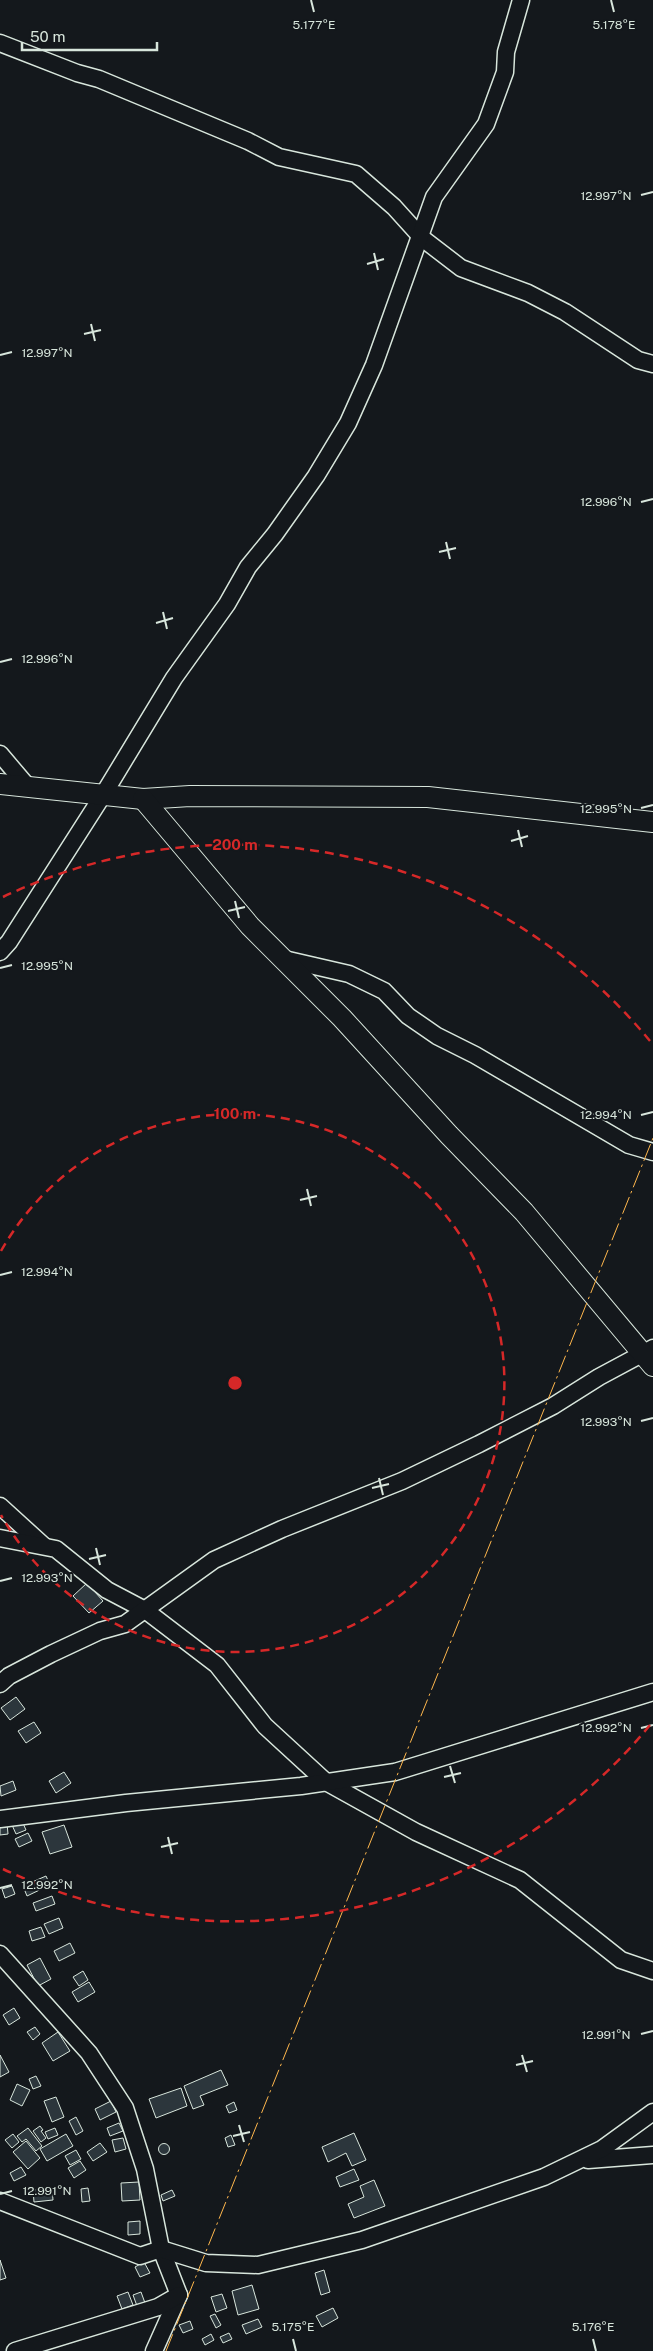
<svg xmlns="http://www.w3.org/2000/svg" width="653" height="2351" font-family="'Public Sans',sans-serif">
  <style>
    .building { fill: #2c363c; stroke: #d8e6dc }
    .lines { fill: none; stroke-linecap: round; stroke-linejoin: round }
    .minor-casing { stroke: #d8e6dc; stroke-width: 19 }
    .tertiary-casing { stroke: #d8e6dc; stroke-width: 22 }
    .minor { stroke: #14181c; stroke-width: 16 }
    .tertiary { stroke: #14181c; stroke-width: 20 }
    .power { stroke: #ffb74d; stroke-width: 1; stroke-dasharray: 18 4 2.5 4; stroke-linecap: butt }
    .ticks { fill: none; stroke: #d8e6dc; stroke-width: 2 }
    .ring { fill: none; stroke: #d62828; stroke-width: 2.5; stroke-dasharray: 9 6 }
    .ticks-label { font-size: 12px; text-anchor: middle; fill: #d8e6dc; stroke: #14181c; stroke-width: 4; stroke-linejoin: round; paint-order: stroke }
    .centre { fill: #d62828; stroke: #14181c; stroke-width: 2.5 }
    .ring-label { font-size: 15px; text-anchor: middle; font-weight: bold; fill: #d62828; stroke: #14181c; stroke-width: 4; stroke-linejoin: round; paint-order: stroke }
  </style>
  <rect width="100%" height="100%" fill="#14181c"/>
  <g class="building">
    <path d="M 87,1583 L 103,1601 L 89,1613 L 73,1596 Z"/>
    <path d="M 16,1697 L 25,1709 L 10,1720 L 1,1708 Z"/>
    <path d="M 34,1722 L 41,1733 L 26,1743 L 18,1731 Z"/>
    <path d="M 64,1772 L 71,1783 L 56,1793 L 49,1781 Z"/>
    <path d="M 13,1781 L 16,1790 L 1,1796 L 0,1786 Z"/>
    <path d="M 22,1821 L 26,1830 L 16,1834 L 12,1825 Z"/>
    <path d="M 7,1823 L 8,1834 L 0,1835 L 0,1824 Z"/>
    <path d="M 64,1825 L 72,1847 L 50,1854 L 42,1832 Z"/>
    <path d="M 28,1833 L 32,1841 L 19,1847 L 15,1839 Z"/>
    <path d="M 46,1876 L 50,1885 L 27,1896 L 23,1886 Z"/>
    <path d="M 12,1886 L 15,1894 L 5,1898 L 2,1889 Z"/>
    <path d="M 52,1896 L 55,1904 L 36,1911 L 33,1903 Z"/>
    <path d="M 59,1918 L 63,1928 L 49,1934 L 44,1924 Z"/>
    <path d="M 41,1927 L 45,1937 L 32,1941 L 29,1931 Z"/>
    <path d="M 70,1943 L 75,1953 L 59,1961 L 54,1951 Z"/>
    <path d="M 40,1958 L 51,1979 L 38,1986 L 27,1965 Z"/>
    <path d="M 83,1971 L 88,1980 L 79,1986 L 73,1977 Z"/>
    <path d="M 89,1982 L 95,1992 L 78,2002 L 72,1992 Z"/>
    <path d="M 14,2008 L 20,2018 L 9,2025 L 3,2015 Z"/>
    <path d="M 35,2027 L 40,2034 L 33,2040 L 27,2032 Z"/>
    <path d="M 58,2032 L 70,2051 L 53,2061 L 42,2043 Z"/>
    <path d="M 0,2055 L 9,2072 L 0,2077 Z"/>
    <path d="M 221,2070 L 228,2085 L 200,2096 L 204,2105 L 193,2109 L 184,2086 Z"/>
    <path d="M 36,2076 L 41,2086 L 33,2089 L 29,2079 Z"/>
    <path d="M 17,2084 L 30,2090 L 22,2106 L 10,2100 Z"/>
    <path d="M 181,2088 L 187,2106 L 156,2118 L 149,2099 Z"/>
    <path d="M 56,2097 L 64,2117 L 52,2122 L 44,2101 Z"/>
    <path d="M 111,2101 L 116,2112 L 100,2120 L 95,2109 Z"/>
    <path d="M 234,2102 L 237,2110 L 229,2113 L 226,2106 Z"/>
    <path d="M 76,2117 L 83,2131 L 76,2135 L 69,2121 Z"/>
    <path d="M 119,2123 L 123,2131 L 110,2136 L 107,2128 Z"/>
    <path d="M 40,2126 L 43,2130 L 41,2131 L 46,2138 L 41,2142 L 33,2131 Z"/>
    <path d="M 28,2128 L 42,2146 L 36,2151 L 26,2139 L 22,2142 L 17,2136 Z"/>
    <path d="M 55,2128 L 58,2135 L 48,2139 L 45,2132 Z"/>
    <path d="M 354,2133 L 366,2160 L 352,2166 L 346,2153 L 328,2162 L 322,2147 Z"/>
    <path d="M 13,2134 L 19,2142 L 12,2148 L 5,2140 Z"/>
    <path d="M 66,2134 L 73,2146 L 47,2161 L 40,2149 Z"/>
    <path d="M 231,2135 L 235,2145 L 228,2147 L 225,2138 Z"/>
    <path d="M 123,2138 L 126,2149 L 115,2152 L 112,2140 Z"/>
    <path d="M 26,2141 L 40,2158 L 28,2169 L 13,2152 Z"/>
    <path d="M 100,2143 L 107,2152 L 93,2161 L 87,2152 Z"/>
    <circle cx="164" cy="2149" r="5.5"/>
    <path d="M 76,2150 L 81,2159 L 70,2165 L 65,2156 Z"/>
    <path d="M 80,2161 L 86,2170 L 74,2178 L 68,2168 Z"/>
    <path d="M 21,2167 L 26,2175 L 14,2181 L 10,2173 Z"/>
    <path d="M 354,2169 L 359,2180 L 340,2187 L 336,2177 Z"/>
    <path d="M 374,2180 L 385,2206 L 354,2218 L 348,2204 L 364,2197 L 360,2186 Z"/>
    <path d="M 139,2182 L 140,2200 L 122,2201 L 121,2183 Z"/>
    <path d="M 52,2188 L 53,2200 L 34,2202 L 33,2190 Z"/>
    <path d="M 88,2188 L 90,2201 L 82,2202 L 81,2189 Z"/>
    <path d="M 172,2190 L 175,2196 L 163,2201 L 161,2195 Z"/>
    <path d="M 140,2221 L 140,2234 L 128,2235 L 128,2222 Z"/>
    <path d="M 0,2260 L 6,2278 L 0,2280 Z"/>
    <path d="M 144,2262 L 150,2273 L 140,2277 L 135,2267 Z"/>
    <path d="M 324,2270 L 330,2292 L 321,2295 L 315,2273 Z"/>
    <path d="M 252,2285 L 259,2309 L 238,2315 L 232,2291 Z"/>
    <path d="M 128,2292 L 133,2305 L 122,2309 L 117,2296 Z"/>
    <path d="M 141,2292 L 145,2303 L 137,2306 L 133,2295 Z"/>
    <path d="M 222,2294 L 227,2308 L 216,2312 L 211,2297 Z"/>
    <path d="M 333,2308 L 338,2318 L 322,2327 L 316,2316 Z"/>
    <path d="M 215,2314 L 221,2325 L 216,2328 L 210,2316 Z"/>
    <path d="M 258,2319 L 262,2327 L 246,2334 L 242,2325 Z"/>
    <path d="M 190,2321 L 193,2329 L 183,2333 L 179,2325 Z"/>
    <path d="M 229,2333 L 232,2339 L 223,2343 L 220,2337 Z"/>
    <path d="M 211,2334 L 214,2340 L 205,2345 L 202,2339 Z"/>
  </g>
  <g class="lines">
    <g class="minor-casing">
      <g id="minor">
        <path d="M 0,43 L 77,73 L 99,79 L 248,141 L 279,157 L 356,174 L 394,207 L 422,238 L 461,268 L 528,293 L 565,312 L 638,360 L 653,364"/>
        <path d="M 0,754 L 28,787"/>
        <path d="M 0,952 L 9,942 L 103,795 L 174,678 L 227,604 L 248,567 L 275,534 L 316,476 L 348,423 L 374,365 L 434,197 L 486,124 L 505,72 L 506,52 L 521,0"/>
        <path d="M 284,959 L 349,974 L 384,991 L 408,1016 L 437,1036 L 475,1055 L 629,1145 L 653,1152"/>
        <path d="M 0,1506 L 44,1546"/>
        <path d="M 0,1538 L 56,1549 L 107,1590 L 145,1610 L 217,1665 L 265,1726 L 326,1782 L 416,1832 L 520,1880 L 621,1960 L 653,1971"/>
        <path d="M 0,1684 L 9,1676 L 51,1654 L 100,1631 L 125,1624 L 214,1560 L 282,1529 L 402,1481 L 479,1444 L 553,1406 L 599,1377 L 653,1348"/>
        <path d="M 0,1819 L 126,1803 L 301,1786 L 395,1772 L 653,1692"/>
        <path d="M 0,1954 L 89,2053 L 125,2108 L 145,2169 L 161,2249 L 179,2295 L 154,2351"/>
        <path d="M 588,2160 L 653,2155"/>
        <path d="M 0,2201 L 140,2256 L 161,2249 L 206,2263 L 258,2265 L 362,2240 L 544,2177 L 602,2149 L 653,2112"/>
        <path d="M 15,2351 L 158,2307 L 179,2295"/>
      </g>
    </g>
    <g class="tertiary-casing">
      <g id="tertiary">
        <path d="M 0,784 L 143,799 L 190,796 L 428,797 L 653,822"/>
        <path d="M 143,799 L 250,926 L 342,1018 L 449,1135 L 524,1212 L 653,1366"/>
      </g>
    </g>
    <use href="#minor" class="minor"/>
    <use href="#tertiary" class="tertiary"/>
    <path class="power" d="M 166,2351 L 653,1138"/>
  </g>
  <path class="ticks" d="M 311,0 L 314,12M 611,0 L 614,12M 641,195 L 653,192M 374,253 L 378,270M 367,264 L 384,259M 91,324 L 95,341M 84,334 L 101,330M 0,355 L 12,352M 641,502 L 653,499M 446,542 L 450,559M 439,552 L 456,548M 163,612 L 167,629M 156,623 L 173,618M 0,662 L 12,659M 641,808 L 653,805M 518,830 L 522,847M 511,841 L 528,836M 235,901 L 239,918M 228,911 L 245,907M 0,968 L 12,965M 641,1115 L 653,1112M 307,1189 L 311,1206M 300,1200 L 317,1196M 0,1275 L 12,1272M 641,1421 L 653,1418M 379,1478 L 383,1495M 372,1488 L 389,1484M 96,1548 L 100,1565M 89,1559 L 106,1555M 0,1581 L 12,1578M 641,1728 L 653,1725M 450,1766 L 455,1783M 444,1777 L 461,1773M 168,1837 L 172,1854M 161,1847 L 178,1843M 0,1888 L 12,1885M 641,2034 L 653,2031M 522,2055 L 527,2072M 516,2065 L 533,2061M 239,2125 L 244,2142M 233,2136 L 250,2132M 0,2194 L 12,2191M 293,2339 L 296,2351M 593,2339 L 596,2351"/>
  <g class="ring">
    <path d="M1 1251A269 269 0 1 1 1 1515"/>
    <path d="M650 1725A538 538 0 0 1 3 1869M3 897A538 538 0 0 1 650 1041"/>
  </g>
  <g class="ticks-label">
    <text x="314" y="29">5.177°E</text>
    <text x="614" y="29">5.178°E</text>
    <text x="606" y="200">12.997°N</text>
    <text x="47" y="357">12.997°N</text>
    <text x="606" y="506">12.996°N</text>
    <text x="47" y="663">12.996°N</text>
    <text x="606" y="813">12.995°N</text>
    <text x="47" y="970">12.995°N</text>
    <text x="606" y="1119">12.994°N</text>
    <text x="47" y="1276">12.994°N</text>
    <text x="606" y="1426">12.993°N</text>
    <text x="47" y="1582">12.993°N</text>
    <text x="606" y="1732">12.992°N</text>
    <text x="47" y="1889">12.992°N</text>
    <text x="606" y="2039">12.991°N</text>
    <text x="47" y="2195">12.991°N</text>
    <text x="293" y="2331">5.175°E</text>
    <text x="593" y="2331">5.176°E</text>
  </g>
  <circle cx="235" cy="1383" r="8" class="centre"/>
  <g class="ring-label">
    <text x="235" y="850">200 m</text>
    <text x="235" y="1119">100 m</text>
  </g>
  <path d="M22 42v8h135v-8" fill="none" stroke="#d8e6dc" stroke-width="2.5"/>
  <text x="30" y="42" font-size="15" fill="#d8e6dc" stroke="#14181c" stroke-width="4" paint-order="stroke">50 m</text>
</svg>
